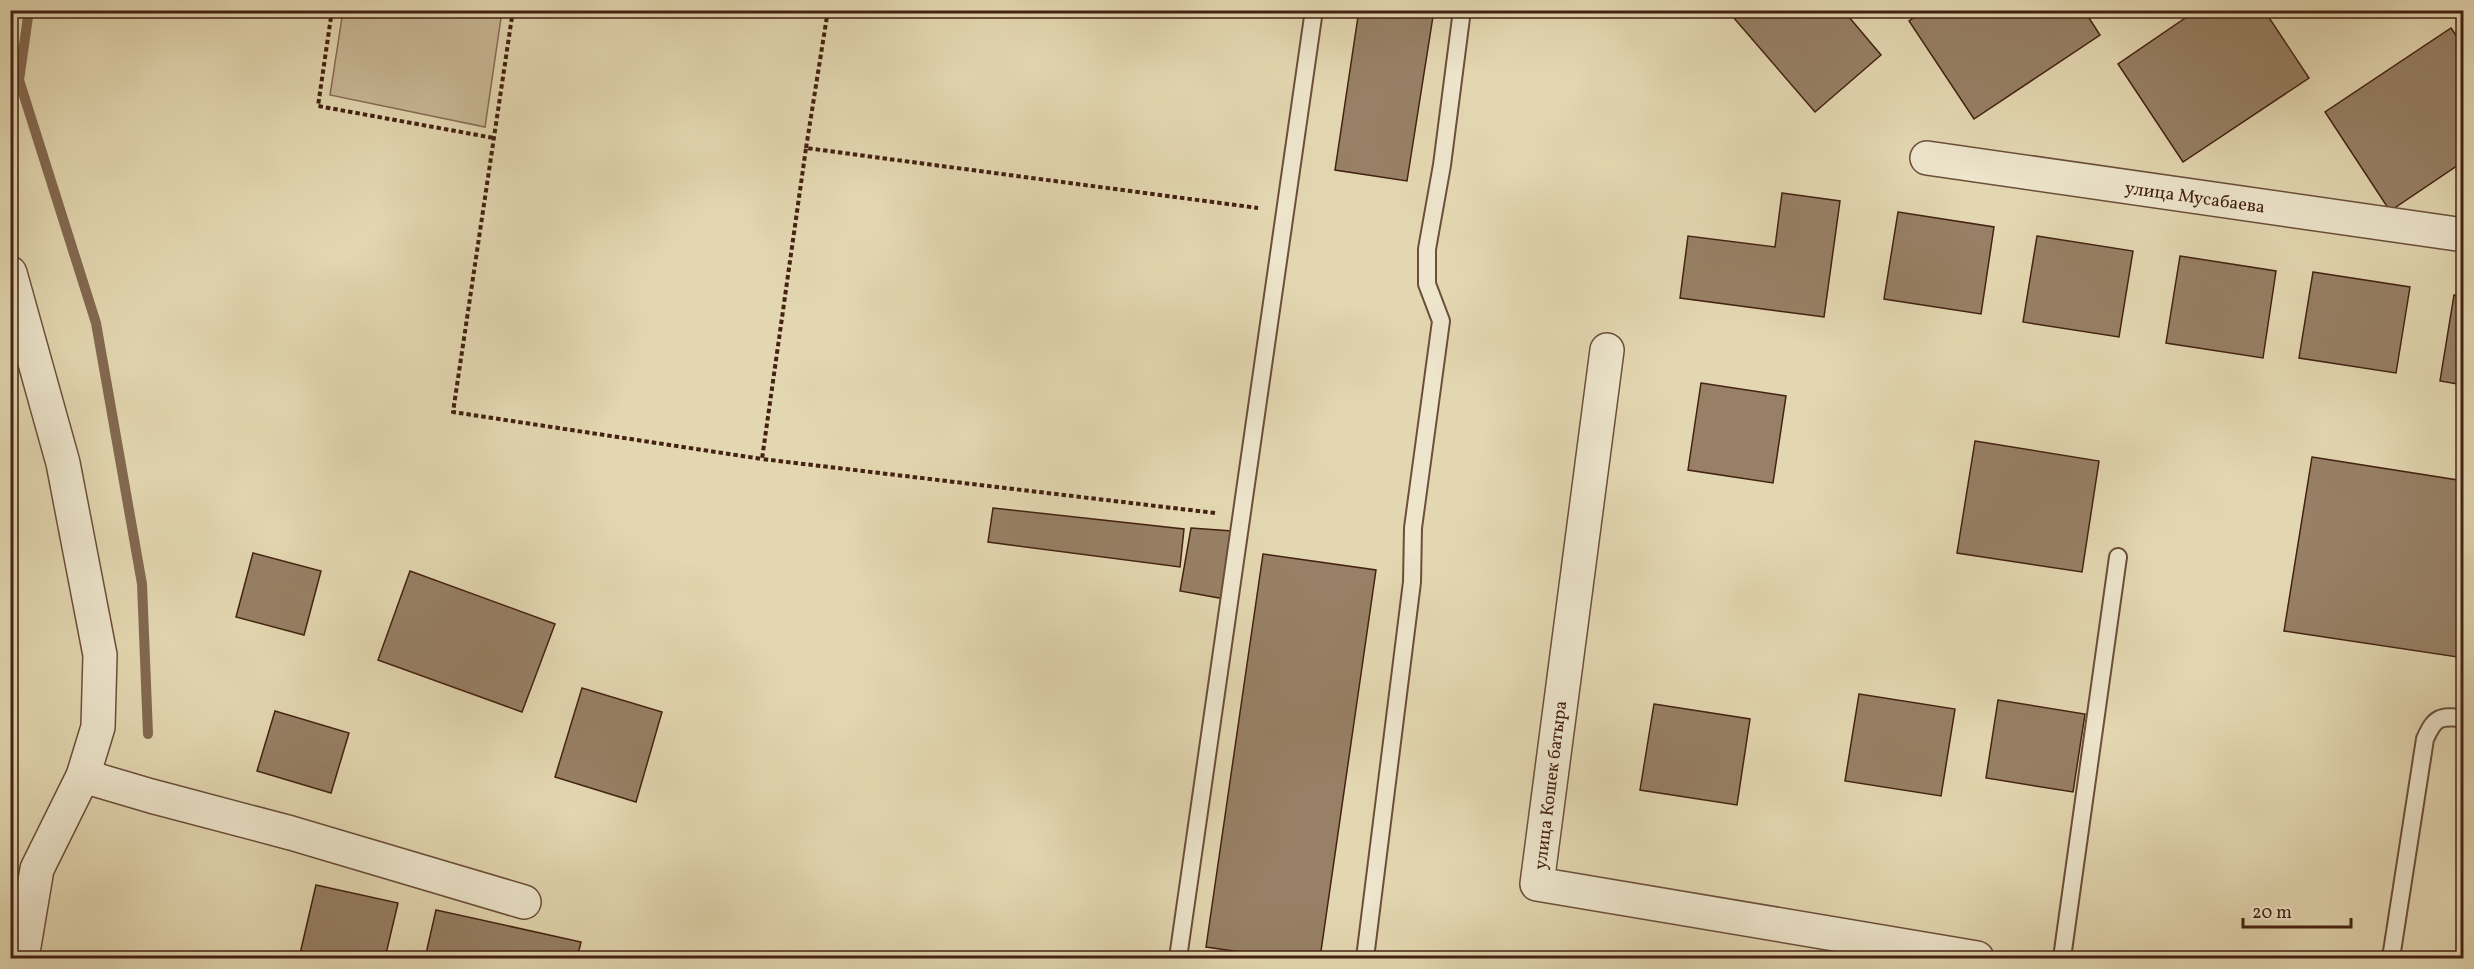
<svg xmlns="http://www.w3.org/2000/svg" width="2474" height="969" font-family="Vollkorn,serif">
  <style>
    .green { fill: #c8b896; stroke: #866c54; stroke-width: 1.5 }
    .lines { fill: none; stroke-linecap: round; stroke-linejoin: round }
    .stream { stroke: #836951; stroke-width: 10 }
    .building { fill: #978065; stroke: #442112; stroke-width: 1.5 }
    .lane-casing { stroke: #6c4e3a; stroke-width: 20 }
    .street-casing { stroke: #6c4e3a; stroke-width: 36 }
    .path { stroke: #442112; stroke-width: 4; stroke-dasharray: 4.5 3; stroke-linecap: butt }
    .lane { stroke: #ede5cc; stroke-width: 16 }
    .street { stroke: #ede5cc; stroke-width: 33 }
    .labels { text-anchor: middle; stroke-width: 4.5; stroke-linejoin: round; paint-order: stroke }
    .street-label { font-size: 18px; fill: #442112; stroke: #ede5cc }
  </style>
  <rect width="100%" height="100%" fill="#e3d7b1"/>
  <filter id="stains"><feTurbulence type="fractalNoise" baseFrequency=".00333" numOctaves="4"/><feColorMatrix values="0 0 0 0 .2 0 0 0 0 .09 0 0 0 0 .02 0 0 0 .5 -.17"/></filter>
  <radialGradient id="worn" r=".72"><stop offset=".6" stop-color="#630" stop-opacity="0"/><stop offset="1" stop-color="#630" stop-opacity=".3"/></radialGradient>
  <path class="green" d="M 343,11 L 502,11 L 485,127 L 330,95 Z"/>
  <g class="lines">
    <path class="stream" d="M 29,10 L 19,80 L 96,323 L 142,584 L 148,734"/>
  </g>
  <g class="building">
    <path d="M 1359,10 L 1434,10 L 1407,181 L 1335,170 Z"/>
    <path d="M 1727,10 L 1843,10 L 1881,55 L 1815,112 Z"/>
    <path d="M 1924,10 L 2084,10 L 2100,35 L 1974,119 L 1909,21 Z"/>
    <path d="M 2197,10 L 2264,10 L 2309,78 L 2183,162 L 2118,64 Z"/>
    <path d="M 2451,28 L 2464,47 L 2464,161 L 2390,211 L 2325,112 Z"/>
    <path d="M 1782,193 L 1840,201 L 1824,317 L 1680,298 L 1688,236 L 1775,247 Z"/>
    <path d="M 1898,212 L 1994,227 L 1981,314 L 1884,299 Z"/>
    <path d="M 2037,236 L 2133,251 L 2119,337 L 2023,322 Z"/>
    <path d="M 2180,256 L 2276,271 L 2263,358 L 2166,343 Z"/>
    <path d="M 2313,272 L 2410,287 L 2396,373 L 2299,358 Z"/>
    <path d="M 2454,295 L 2464,296 L 2464,385 L 2440,381 Z"/>
    <path d="M 1701,383 L 1786,396 L 1773,483 L 1688,470 Z"/>
    <path d="M 1975,441 L 2099,461 L 2082,572 L 1957,553 Z"/>
    <path d="M 2312,457 L 2464,481 L 2464,658 L 2284,631 Z"/>
    <path d="M 993,508 L 1184,529 L 1180,567 L 988,542 Z"/>
    <path d="M 1191,528 L 1232,531 L 1225,599 L 1180,591 Z"/>
    <path d="M 253,553 L 321,571 L 304,635 L 236,617 Z"/>
    <path d="M 1263,554 L 1376,570 L 1320,958 L 1282,958 L 1206,947 Z"/>
    <path d="M 410,571 L 555,624 L 522,712 L 378,660 Z"/>
    <path d="M 582,688 L 662,712 L 636,802 L 555,777 Z"/>
    <path d="M 1859,694 L 1955,709 L 1941,796 L 1845,781 Z"/>
    <path d="M 1998,700 L 2085,714 L 2073,792 L 1986,778 Z"/>
    <path d="M 1654,704 L 1750,719 L 1737,805 L 1640,790 Z"/>
    <path d="M 275,711 L 349,733 L 331,793 L 257,771 Z"/>
    <path d="M 316,885 L 398,903 L 385,958 L 299,958 Z"/>
    <path d="M 436,910 L 581,942 L 577,958 L 425,958 Z"/>
  </g>
  <g class="lines">
    <g class="lane-casing">
      <g id="lane">
        <path d="M 1178,958 L 1314,10"/>
        <path d="M 1365,958 L 1412,582 L 1413,528 L 1441,321 L 1427,284 L 1427,249 L 1442,165 L 1462,10"/>
        <path d="M 2062,958 L 2118,557"/>
        <path d="M 2391,958 L 2425,739 C 2435,717 2439,716 2464,718"/>
      </g>
    </g>
    <g class="street-casing">
      <g id="street">
        <path d="M 1927,158 L 2464,235"/>
        <path d="M 10,273 L 63,463 L 100,655 L 98,727 L 83,776 L 37,869 L 22,958"/>
        <path d="M 1607,350 L 1537,884 L 1977,958"/>
        <path d="M 83,776 L 151,796 L 291,833 L 524,902"/>
      </g>
    </g>
    <g class="path">
      <path d="M 332,10 L 318,106 L 494,138"/>
      <path d="M 513,10 L 453,412 L 762,459"/>
      <path d="M 806,148 L 828,10"/>
      <path d="M 1215,513 L 762,459 L 806,148 L 1258,208"/>
    </g>
    <use href="#lane" class="lane"/>
    <use href="#street" class="street"/>
  </g>
  <g class="labels">
    <g class="street-label">
      <text transform="translate(2195 197) rotate(8)" y="6">улица Мусабаева</text>
      <text transform="translate(1550 785) rotate(-83)" y="6">улица Кошек батыра</text>
    </g>
  </g>
  <rect width="2474" height="969" fill="none" stroke="#e3d7b1" stroke-width="36"/>
  <rect x="12" y="12" width="2450" height="945" fill="none" stroke="#442112" stroke-width="3"/>
  <rect x="18" y="18" width="2438" height="933" fill="none" stroke="#442112" stroke-width="1.5"/>
  <path d="M2243 918v9h108v-9" fill="none" stroke="#442112" stroke-width="3"/>
  <text x="2252" y="918" font-size="18" fill="#442112" stroke="#ede5cc" stroke-width="4.5" paint-order="stroke">20 m</text>
  <rect width="100%" height="100%" filter="url(#stains)"/>
  <rect width="100%" height="100%" fill="url(#worn)"/>
</svg>
